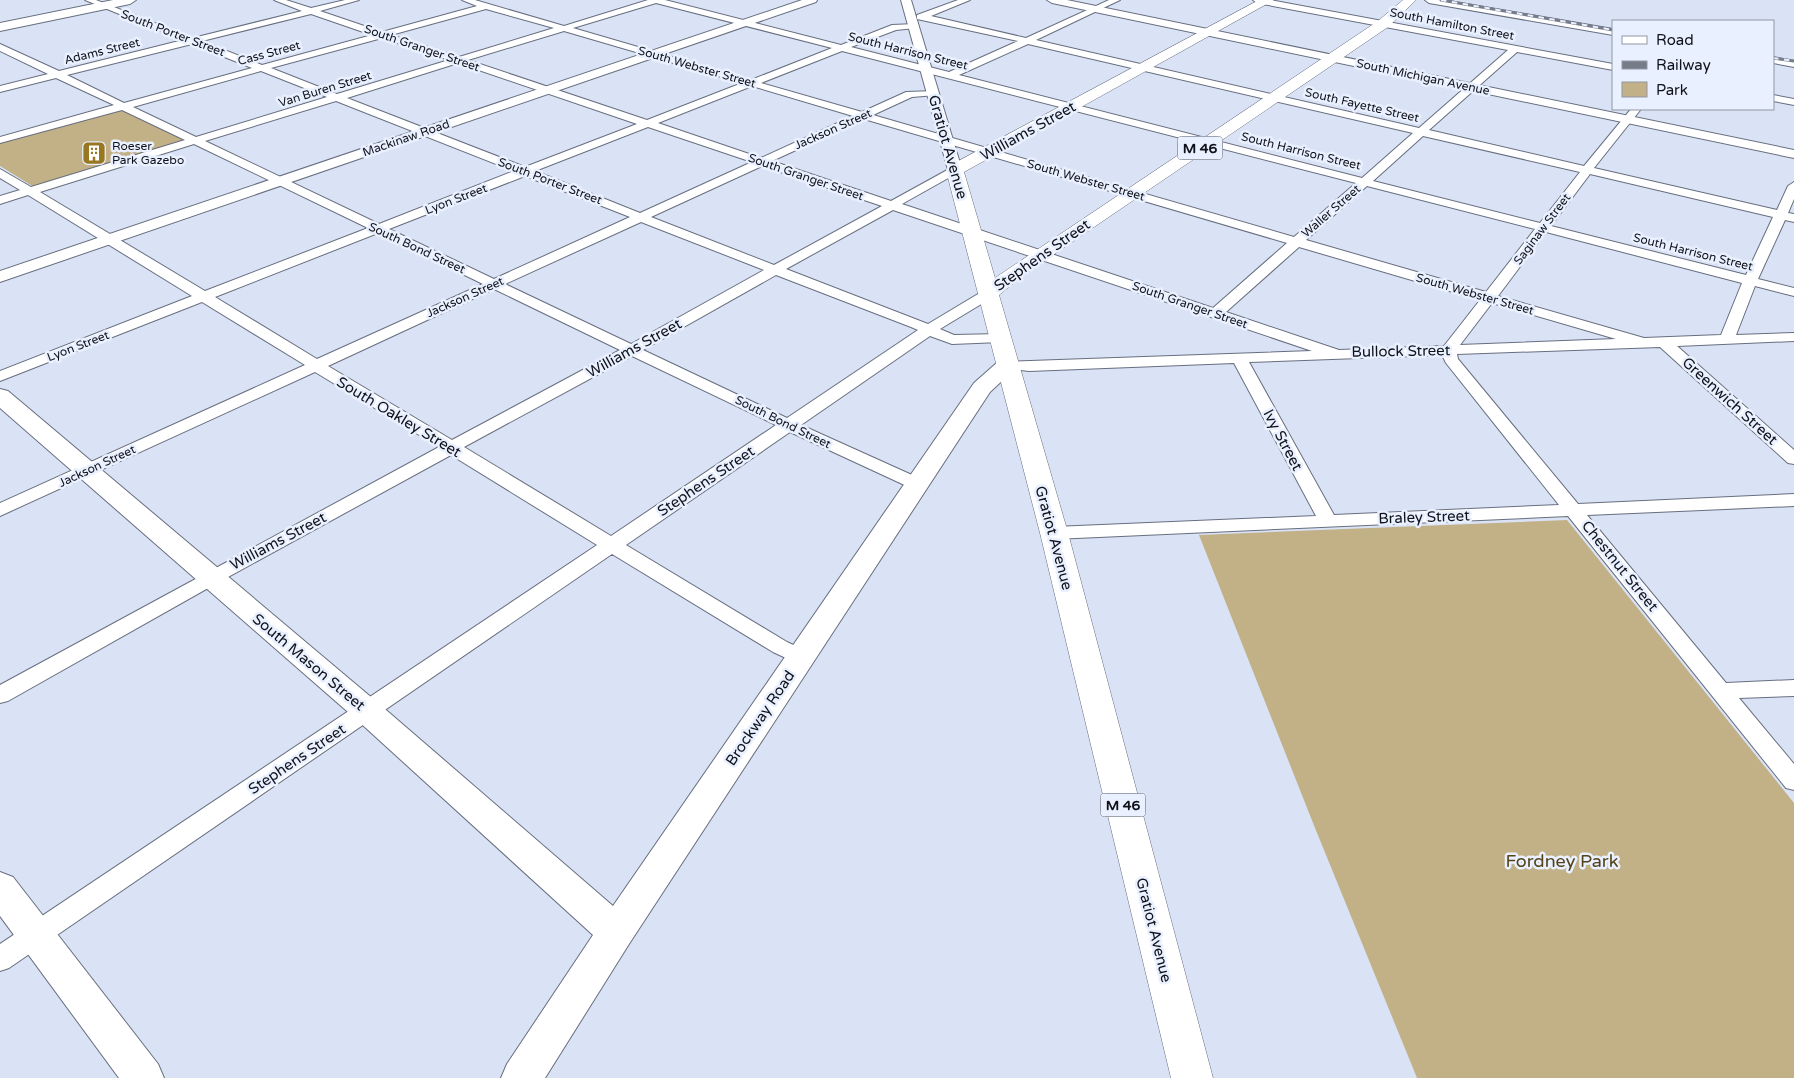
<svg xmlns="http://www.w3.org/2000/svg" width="1794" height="1078" font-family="'Varela Round',sans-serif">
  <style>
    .green { fill: #c2b087 }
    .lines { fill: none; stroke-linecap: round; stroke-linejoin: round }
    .minor-casing { stroke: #676e7f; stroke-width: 2 }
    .tertiary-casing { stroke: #676e7f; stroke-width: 2 }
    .secondary-casing { stroke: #676e7f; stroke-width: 2 }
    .trunk-casing { stroke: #676e7f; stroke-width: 1 }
    .minor { fill: #fff; fill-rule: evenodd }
    .tertiary { fill: #fff; fill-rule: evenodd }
    .secondary { fill: #fff; fill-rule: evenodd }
    .trunk { fill: #fff; fill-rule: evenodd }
    .rail-casing { stroke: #777c89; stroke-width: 3 }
    .rail { stroke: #e9f0ff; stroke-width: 2; stroke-dasharray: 5.5; stroke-linecap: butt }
    .labels { text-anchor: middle; stroke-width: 5; stroke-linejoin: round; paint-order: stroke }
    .far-street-label { font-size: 12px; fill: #101219; stroke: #e9f0ff }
    .far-poi-label { font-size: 12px; fill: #101219; stroke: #e9f0ff; text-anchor: start }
    .shield { fill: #e9f0ff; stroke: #51555e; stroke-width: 1 }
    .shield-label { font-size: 14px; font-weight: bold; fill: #101219 }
    .street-label { font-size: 15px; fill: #101219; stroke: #e9f0ff }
    .near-park-label { font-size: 18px; fill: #544318; stroke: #e9f0ff }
  </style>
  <rect width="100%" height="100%" fill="#dae3f5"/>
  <g class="green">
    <path d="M 119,109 L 186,141 L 34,187 L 0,166 L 0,142 Z"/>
    <path d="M 1567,520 L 1794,803 L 1794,1078 L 1417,1078 L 1315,828 L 1199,535 Z"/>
  </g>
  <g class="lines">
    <g class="minor-casing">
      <g id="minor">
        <path d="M 85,0 L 96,0 L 193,38 L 302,11 L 274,0 L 286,0 L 311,8 L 345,0 L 359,0 L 320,11 L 382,32 L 477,6 L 462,0 L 475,0 L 564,26 L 648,0 L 665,0 L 841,45 L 892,25 L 915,24 L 915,28 L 896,30 L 851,47 L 949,72 L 1018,41 L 917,19 L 917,15 L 958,0 L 970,0 L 931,16 L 1026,38 L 1109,0 L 1120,0 L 1036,40 L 1419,128 L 1508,50 L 1257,3 L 1253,0 L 1270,0 L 1613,64 L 1613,70 L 1517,52 L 1429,130 L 1584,166 L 1631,109 L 1641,109 L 1594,168 L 1777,210 L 1788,186 L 1794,182 L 1794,199 L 1788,213 L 1794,214 L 1794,222 L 1785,220 L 1758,279 L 1794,288 L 1794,296 L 1755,286 L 1736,335 L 1794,333 L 1794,341 L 1677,346 L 1794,450 L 1794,464 L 1788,463 L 1660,347 L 1457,354 L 1458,359 L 1578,504 L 1794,494 L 1794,506 L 1587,515 L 1726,683 L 1794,680 L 1794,696 L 1739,698 L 1794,764 L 1794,790 L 1786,788 L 1568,516 L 1054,539 L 1047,537 L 1045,533 L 1047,529 L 1054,527 L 1316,516 L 1234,363 L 1029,371 L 1003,368 L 1000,365 L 1003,362 L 1312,351 L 893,210 L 786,269 L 928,324 L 983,291 L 993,291 L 995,294 L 993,297 L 940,329 L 954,335 L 1001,334 L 1006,335 L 1008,338 L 1006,341 L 1001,342 L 952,344 L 930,336 L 801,425 L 923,480 L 926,484 L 923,488 L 917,489 L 911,488 L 790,432 L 626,545 L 787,642 L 808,652 L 812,657 L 808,662 L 801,665 L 773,652 L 612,554 L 9,968 L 0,971 L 0,944 L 597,545 L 451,455 L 217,583 L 8,701 L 0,703 L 0,685 L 439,447 L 315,372 L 0,516 L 0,503 L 305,365 L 202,302 L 0,381 L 0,371 L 192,296 L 28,195 L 0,204 L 0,196 L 20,190 L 0,178 L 0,169 L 31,187 L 185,140 L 122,110 L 0,143 L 0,137 L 114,105 L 56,78 L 0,92 L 0,86 L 48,74 L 0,51 L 0,44 L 59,71 L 183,40 ZM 656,3 L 832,48 L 751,80 L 573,28 ZM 486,9 L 554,28 L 459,57 L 391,35 ZM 311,14 L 372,35 L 262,65 L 202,41 ZM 564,31 L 742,83 L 647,120 L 468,60 ZM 382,38 L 449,60 L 337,94 L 271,68 ZM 192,44 L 252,68 L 124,103 L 67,75 ZM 1028,44 L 1413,133 L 1362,178 L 959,75 ZM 842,51 L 1356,183 L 1294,237 L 873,115 L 912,97 L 936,95 L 936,91 L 906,92 L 862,112 L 761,83 ZM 458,63 L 637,124 L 525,167 L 347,98 ZM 261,71 L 327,97 L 196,137 L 133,107 ZM 752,86 L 853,116 L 761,158 L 658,123 ZM 336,101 L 514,171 L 379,224 L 205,141 ZM 864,119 L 1287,243 L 1213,308 L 902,204 L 959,172 L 961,170 L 959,168 L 951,168 L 891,201 L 772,161 ZM 648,127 L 752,162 L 640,213 L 535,171 ZM 1423,136 L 1580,172 L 1540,223 L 1373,181 ZM 194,144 L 368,228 L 205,291 L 40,192 ZM 762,166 L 882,206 L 774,265 L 651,217 ZM 1590,174 L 1773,217 L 1746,275 L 1551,226 ZM 525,176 L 630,217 L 494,279 L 389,229 ZM 1367,186 L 1535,229 L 1486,292 L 1306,240 ZM 641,222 L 764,270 L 631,344 L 505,284 ZM 1546,232 L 1742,283 L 1721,335 L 1644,338 L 1498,296 ZM 378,233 L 483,284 L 317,359 L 215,297 ZM 1299,247 L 1480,300 L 1444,346 L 1339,350 L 1226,312 ZM 776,275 L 911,327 L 918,330 L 787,418 L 643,350 ZM 494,289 L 620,350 L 452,440 L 328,366 ZM 1492,303 L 1616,339 L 1460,345 ZM 1442,355 L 1446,363 L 1559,505 L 1334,515 L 1249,362 ZM 632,356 L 776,425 L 611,536 L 464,447 Z"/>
        <path d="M 1425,0 L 1443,0 L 1613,29 L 1613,35 L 1429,3 Z"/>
        <path d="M 1773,57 L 1794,61 L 1794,67 L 1773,63 Z"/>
        <path d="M 1773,95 L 1794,99 L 1794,105 L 1773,101 Z"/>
      </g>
    </g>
    <g class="tertiary-casing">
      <g id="tertiary">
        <path d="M 802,0 L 817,0 L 816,2 L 0,282 L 0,271 Z"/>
        <path d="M 901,0 L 911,0 L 962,170 L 960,173 L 950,173 L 948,170 Z"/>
        <path d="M 1047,0 L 1067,0 L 1794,150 L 1794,158 L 1052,3 Z"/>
      </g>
    </g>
    <g class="secondary-casing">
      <g id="secondary">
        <path d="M 113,0 L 136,0 L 130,4 L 0,31 L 0,23 Z"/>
        <path d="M 1008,359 L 1016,360 L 1019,365 L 990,392 L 629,944 L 545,1078 L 501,1078 L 507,1064 L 593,935 L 356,719 L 0,408 L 0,389 L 8,391 L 378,703 L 613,906 L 974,383 L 1000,360 Z"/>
        <path d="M 0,872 L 13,877 L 158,1064 L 164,1078 L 119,1078 L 0,916 Z"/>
      </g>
    </g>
    <g class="trunk-casing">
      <path id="trunk" d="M 1259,0 L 1274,0 L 964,172 L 995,278 L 1378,21 L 1403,0 L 1416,0 L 1388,27 L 1022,276 L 999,295 L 1068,533 L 1213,1078 L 1171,1078 L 1040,533 L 946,170 L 949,166 Z"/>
    </g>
    <use href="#minor" class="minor"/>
    <use href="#tertiary" class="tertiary"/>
    <use href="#secondary" class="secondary"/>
    <use href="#trunk" class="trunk"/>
    <g class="rail-casing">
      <g id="rail">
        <path d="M 1441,0 L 1613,30"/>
        <path d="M 1773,58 L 1794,61"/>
      </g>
    </g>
    <use href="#rail" class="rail"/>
  </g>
  <defs>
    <g id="building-square" transform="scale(1.25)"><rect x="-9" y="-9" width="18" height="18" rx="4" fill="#977720" stroke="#e9f0ff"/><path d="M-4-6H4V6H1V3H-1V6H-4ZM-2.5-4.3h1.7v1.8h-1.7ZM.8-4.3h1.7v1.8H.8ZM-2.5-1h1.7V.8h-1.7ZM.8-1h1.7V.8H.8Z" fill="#fff"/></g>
  </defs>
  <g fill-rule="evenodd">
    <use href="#building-square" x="94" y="153"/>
  </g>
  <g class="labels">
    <g class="far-street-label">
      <text transform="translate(1452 24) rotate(11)" y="4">South Hamilton Street</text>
      <text transform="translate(173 33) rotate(21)" y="4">South Porter Street</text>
      <text transform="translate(422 48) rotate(19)" y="4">South Granger Street</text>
      <text transform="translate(102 51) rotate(-14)" y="4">Adams Street</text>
      <text transform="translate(908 51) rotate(14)" y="4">South Harrison Street</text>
      <text transform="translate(269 53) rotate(-15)" y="4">Cass Street</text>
      <text transform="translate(697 67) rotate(16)" y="4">South Webster Street</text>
      <text transform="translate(1423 77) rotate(12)" y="4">South Michigan Avenue</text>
      <text transform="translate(325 89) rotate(-17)" y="4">Van Buren Street</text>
      <text transform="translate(1362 105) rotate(13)" y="4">South Fayette Street</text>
      <text transform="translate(833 129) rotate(-24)" y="4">Jackson Street</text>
      <text transform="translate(406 138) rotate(-19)" y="4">Mackinaw Road</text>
      <text transform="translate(1301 151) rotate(14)" y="4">South Harrison Street</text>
      <text transform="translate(806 177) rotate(19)" y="4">South Granger Street</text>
      <text transform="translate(1086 180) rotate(16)" y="4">South Webster Street</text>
      <text transform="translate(550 181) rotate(21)" y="4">South Porter Street</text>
      <text transform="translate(456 199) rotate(-21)" y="4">Lyon Street</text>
      <text transform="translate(1331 211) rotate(-41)" y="4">Waller Street</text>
      <text transform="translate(1542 229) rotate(-53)" y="4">Saginaw Street</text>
      <text transform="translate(417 248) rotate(25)" y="4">South Bond Street</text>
      <text transform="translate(1693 252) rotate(14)" y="4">South Harrison Street</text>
      <text transform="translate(1475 294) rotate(16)" y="4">South Webster Street</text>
      <text transform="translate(465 297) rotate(-24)" y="4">Jackson Street</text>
      <text transform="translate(1190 305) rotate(19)" y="4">South Granger Street</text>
      <text transform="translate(78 346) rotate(-21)" y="4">Lyon Street</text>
      <text transform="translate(783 422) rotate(26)" y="4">South Bond Street</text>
      <text transform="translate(97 466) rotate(-25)" y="4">Jackson Street</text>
    </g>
    <g class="far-poi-label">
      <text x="112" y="150">Roeser<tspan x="112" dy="14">Park Gazebo</tspan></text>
    </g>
    <g class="shield">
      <rect x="1177.5" y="136.5" width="45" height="23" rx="4"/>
      <rect x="1100.5" y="793.5" width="45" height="23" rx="4"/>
    </g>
    <g class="shield-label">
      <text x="1200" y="153">M 46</text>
      <text x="1123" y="810">M 46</text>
    </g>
    <g class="street-label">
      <text transform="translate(1028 131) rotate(-29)" y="5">Williams Street</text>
      <text transform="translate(948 147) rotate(74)" y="5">Gratiot Avenue</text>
      <text transform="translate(1042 255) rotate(-35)" y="5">Stephens Street</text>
      <text transform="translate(634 348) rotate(-29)" y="5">Williams Street</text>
      <text transform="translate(1401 351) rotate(-1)" y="5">Bullock Street</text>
      <text transform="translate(1730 401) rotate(42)" y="5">Greenwich Street</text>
      <text transform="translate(399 417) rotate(31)" y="5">South Oakley Street</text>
      <text transform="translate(1283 440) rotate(62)" y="5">Ivy Street</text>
      <text transform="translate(706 481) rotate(-34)" y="5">Stephens Street</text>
      <text transform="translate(1424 517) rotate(-2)" y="5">Braley Street</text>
      <text transform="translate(1054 538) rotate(75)" y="5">Gratiot Avenue</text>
      <text transform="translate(278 541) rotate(-28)" y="5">Williams Street</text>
      <text transform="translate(1620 566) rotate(51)" y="5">Chestnut Street</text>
      <text transform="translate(309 662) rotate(40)" y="5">South Mason Street</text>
      <text transform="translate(760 718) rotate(-56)" y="5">Brockway Road</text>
      <text transform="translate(297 759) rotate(-34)" y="5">Stephens Street</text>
      <text transform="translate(1154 930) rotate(76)" y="5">Gratiot Avenue</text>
    </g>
    <g class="near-park-label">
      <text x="1562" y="867">Fordney Park</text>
    </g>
  </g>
  <rect x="1612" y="20" width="162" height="90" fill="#e9f0ff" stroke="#9297a3"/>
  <rect x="1622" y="36" width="25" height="8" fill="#ffffff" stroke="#9297a3"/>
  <text x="1656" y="45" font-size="15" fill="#101219">Road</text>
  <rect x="1622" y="61" width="25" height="8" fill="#777c89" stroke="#9297a3"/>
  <text x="1656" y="70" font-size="15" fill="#101219">Railway</text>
  <rect x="1622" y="82" width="25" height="15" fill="#c2b087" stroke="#9297a3"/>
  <text x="1656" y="95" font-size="15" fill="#101219">Park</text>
</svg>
